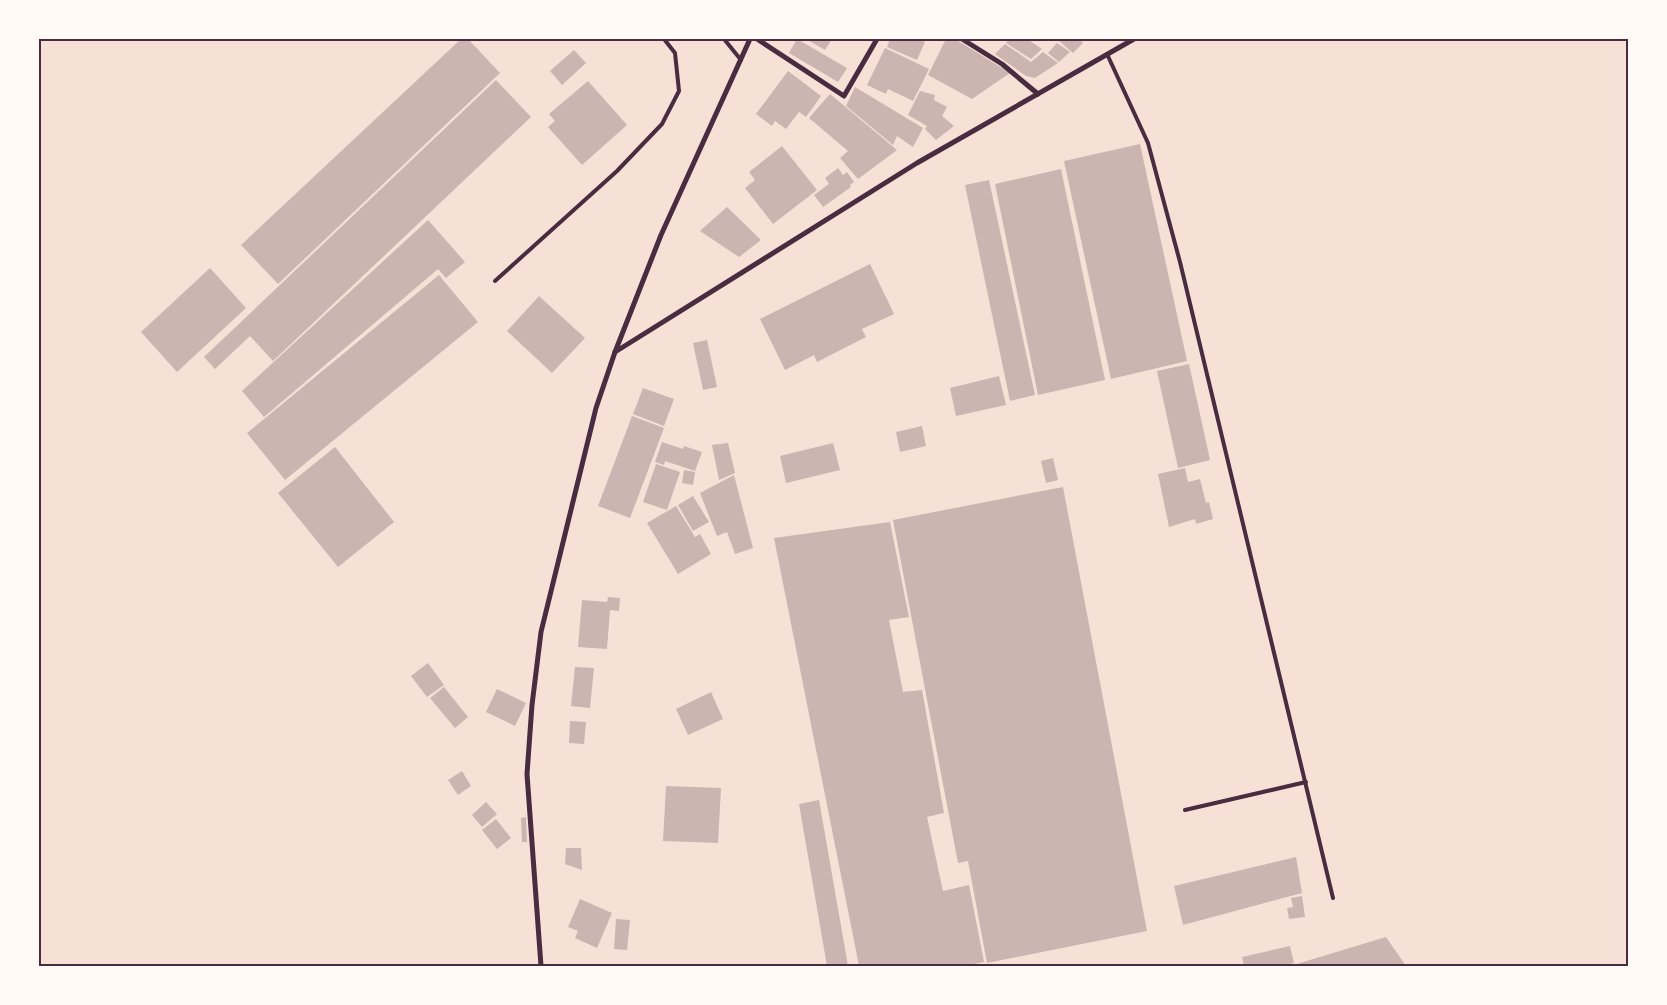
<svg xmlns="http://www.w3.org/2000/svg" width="1667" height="1005" font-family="Signika,sans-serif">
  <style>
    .building { fill: #ccb4b1 }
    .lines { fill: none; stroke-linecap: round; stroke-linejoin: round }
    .service { stroke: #4a2c40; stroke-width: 4 }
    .minor { stroke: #4a2c40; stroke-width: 5 }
    .neatline { fill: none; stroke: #4a2c40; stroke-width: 2 }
  </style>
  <rect width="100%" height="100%" fill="#f7e1d7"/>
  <g class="building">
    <path d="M 461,39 L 468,39 L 500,73 L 278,284 L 241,245 Z"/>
    <path d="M 797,39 L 847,68 L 838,82 L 789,53 Z"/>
    <path d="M 806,39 L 832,39 L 825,50 Z"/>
    <path d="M 890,39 L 918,39 L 925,42 L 917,60 L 887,47 Z"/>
    <path d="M 946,39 L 955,39 L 1010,73 L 972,99 L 928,75 Z"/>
    <path d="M 1009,39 L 1027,39 L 1042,49 L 1031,59 L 1006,43 Z"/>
    <path d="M 1057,39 L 1079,39 L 1083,43 L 1073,53 Z"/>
    <path d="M 1057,43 L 1070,52 L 1059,62 L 1048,53 Z"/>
    <path d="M 1005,44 L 1031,62 L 1043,52 L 1058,63 L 1035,78 L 1026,76 L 995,54 Z"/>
    <path d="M 885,48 L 929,69 L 913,101 L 888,89 L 886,94 L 867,85 Z"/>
    <path d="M 574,50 L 586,63 L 562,85 L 550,71 Z"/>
    <path d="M 788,71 L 821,96 L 806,117 L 799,112 L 786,129 L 775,121 L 772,126 L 756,114 Z"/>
    <path d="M 496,80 L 531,117 L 273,361 L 250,336 L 215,369 L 204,357 Z"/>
    <path d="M 588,81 L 627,125 L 582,165 L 548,127 L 555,121 L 549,114 Z"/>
    <path d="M 855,87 L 923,128 L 913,147 L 897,136 L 893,145 L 846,106 Z"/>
    <path d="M 920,91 L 935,95 L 934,100 L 947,107 L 942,116 L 954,126 L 936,140 L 925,129 L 927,126 L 908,115 Z"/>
    <path d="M 830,94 L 897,150 L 858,179 L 840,158 L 848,151 L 809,118 Z"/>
    <path d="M 1140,144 L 1187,361 L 1111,379 L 1064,161 Z"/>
    <path d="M 782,146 L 817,190 L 773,224 L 745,188 L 755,180 L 749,172 Z"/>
    <path d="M 838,168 L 843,175 L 847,172 L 854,182 L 850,185 L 851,187 L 823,207 L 814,195 L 829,184 L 825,178 Z"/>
    <path d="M 1061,169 L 1105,380 L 1038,395 L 995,184 Z"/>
    <path d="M 989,180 L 1035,395 L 1010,401 L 965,185 Z"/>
    <path d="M 727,207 L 761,240 L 739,257 L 700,231 Z"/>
    <path d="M 428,220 L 465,262 L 446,278 L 438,269 L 264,417 L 242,391 Z"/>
    <path d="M 870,264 L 894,314 L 862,329 L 866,337 L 817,362 L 814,355 L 785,370 L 760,319 Z"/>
    <path d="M 210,268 L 246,308 L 177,372 L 141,332 Z"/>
    <path d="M 439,275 L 478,322 L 285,480 L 247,433 Z"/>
    <path d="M 539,296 L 585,338 L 552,373 L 507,331 Z"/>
    <path d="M 707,340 L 717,387 L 703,390 L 693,343 Z"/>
    <path d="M 1189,364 L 1210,460 L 1178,468 L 1157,371 Z"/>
    <path d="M 999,376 L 1006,405 L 956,416 L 950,388 Z"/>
    <path d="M 643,388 L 674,399 L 664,426 L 633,414 Z"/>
    <path d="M 632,416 L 664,428 L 630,518 L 598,506 Z"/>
    <path d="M 922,426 L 926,446 L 900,452 L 896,432 Z"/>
    <path d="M 662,442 L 683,449 L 684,446 L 702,452 L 695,471 L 665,461 L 664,465 L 655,462 Z"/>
    <path d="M 728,443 L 735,473 L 719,480 L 712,445 Z"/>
    <path d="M 833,443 L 840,470 L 786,483 L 780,456 Z"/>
    <path d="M 335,447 L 394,522 L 338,567 L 278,493 Z"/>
    <path d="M 1053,458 L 1058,480 L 1046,483 L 1041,461 Z"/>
    <path d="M 656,464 L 680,472 L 667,510 L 643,502 Z"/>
    <path d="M 1185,468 L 1188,482 L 1200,479 L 1206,503 L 1209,502 L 1213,519 L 1196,524 L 1195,519 L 1169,527 L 1158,474 Z"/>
    <path d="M 684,470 L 695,472 L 693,485 L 682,483 Z"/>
    <path d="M 734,475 L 753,548 L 735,554 L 727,532 L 717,536 L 700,493 Z"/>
    <path d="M 1063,487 L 1147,931 L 987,963 L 968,861 L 958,863 L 893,520 Z"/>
    <path d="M 693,496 L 709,522 L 693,531 L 678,505 Z"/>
    <path d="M 676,506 L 695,537 L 700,534 L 711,554 L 678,574 L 647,523 Z"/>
    <path d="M 890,522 L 909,617 L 889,620 L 903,692 L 922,690 L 944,813 L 927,817 L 943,891 L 969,885 L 984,962 L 964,966 L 859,966 L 774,538 Z"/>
    <path d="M 608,597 L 620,598 L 619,611 L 610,610 L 607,649 L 578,647 L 582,600 L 607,602 Z"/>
    <path d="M 428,663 L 444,685 L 427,697 L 411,676 Z"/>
    <path d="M 575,667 L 594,668 L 590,708 L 571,706 Z"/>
    <path d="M 444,687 L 468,717 L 455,728 L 430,698 Z"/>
    <path d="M 497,689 L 526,703 L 515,726 L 486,712 Z"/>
    <path d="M 711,692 L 723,719 L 688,735 L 676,709 Z"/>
    <path d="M 570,721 L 586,722 L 584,744 L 569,743 Z"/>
    <path d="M 462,771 L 471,786 L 458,795 L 448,780 Z"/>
    <path d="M 666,786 L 721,788 L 718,843 L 663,841 Z"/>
    <path d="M 819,800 L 848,966 L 827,966 L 799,804 Z"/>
    <path d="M 486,802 L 497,814 L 482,827 L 472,815 Z"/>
    <path d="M 526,817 L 527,842 L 522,842 L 521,818 Z"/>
    <path d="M 496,819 L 511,838 L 497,849 L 482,830 Z"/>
    <path d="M 566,848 L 581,848 L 582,870 L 565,864 Z"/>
    <path d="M 1296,857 L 1302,893 L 1183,925 L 1174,886 Z"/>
    <path d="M 1302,896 L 1305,917 L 1289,919 L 1287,908 L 1293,907 L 1291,898 Z"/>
    <path d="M 580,899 L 612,913 L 597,948 L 575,938 L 578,931 L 568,927 Z"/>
    <path d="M 616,919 L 630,920 L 627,950 L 614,949 Z"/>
    <path d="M 1386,937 L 1406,966 L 1290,966 Z"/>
    <path d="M 1290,946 L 1294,963 L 1281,966 L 1244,966 L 1242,957 Z"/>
  </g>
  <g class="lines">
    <g class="service">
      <path d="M 724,39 L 741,60"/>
      <path d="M 1107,54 L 1148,143 L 1180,262 L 1333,898"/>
      <path d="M 495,281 L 617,171 L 662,124 L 679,91 L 675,53 L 664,39"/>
      <path d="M 1185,810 L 1306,782"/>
    </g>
    <g class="minor">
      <path d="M 757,39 L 844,96 L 877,39"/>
      <path d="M 962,39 L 1002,64 L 1038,94"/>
      <path d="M 615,352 L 917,163 L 1134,39"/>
      <path d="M 541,966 L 527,774 L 532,705 L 541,632 L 596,408 L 615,352 L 661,235 L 750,39"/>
    </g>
  </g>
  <rect width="1667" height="1005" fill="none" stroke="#fffaf5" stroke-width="80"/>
  <rect x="40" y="40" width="1587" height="925" class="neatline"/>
</svg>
